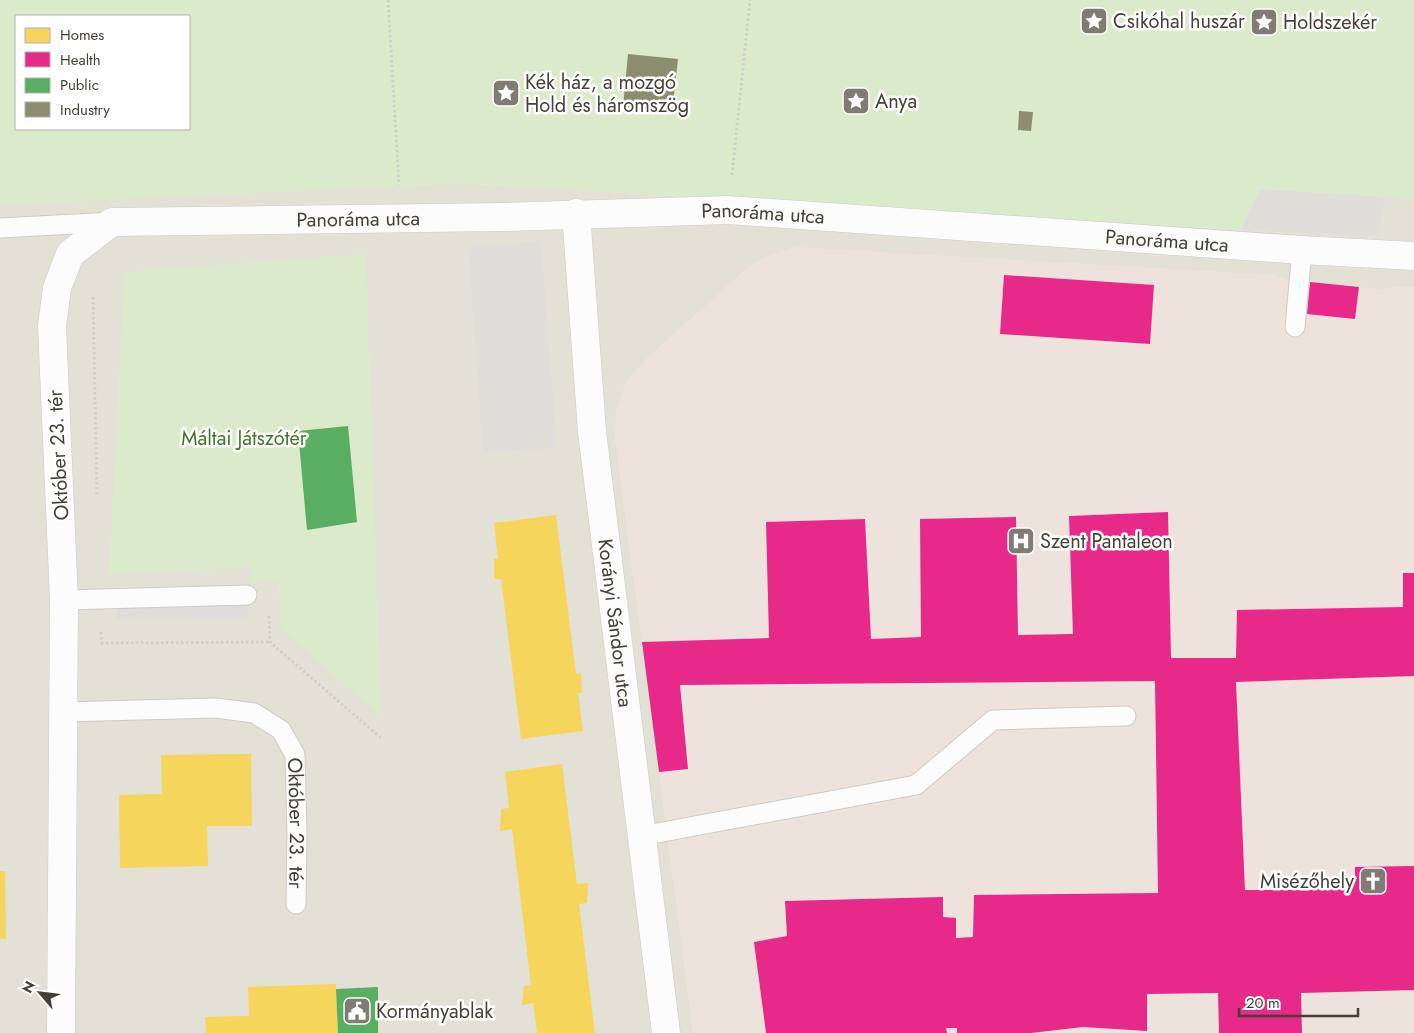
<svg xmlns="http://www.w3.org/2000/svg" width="1414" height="1033" font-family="Jost,sans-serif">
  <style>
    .residential { fill: #e3e0d6 }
    .medical { fill: #eee2dd }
    .green { fill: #dbeaca; fill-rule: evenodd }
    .parking { fill: #deddd9 }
    .homes { fill: #f6d55c }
    .health { fill: #e7298a }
    .public { fill: #5aae61 }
    .industry { fill: #8c8c6e }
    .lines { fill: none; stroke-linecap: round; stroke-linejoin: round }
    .lane-casing { stroke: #cdcbc7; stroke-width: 21 }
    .street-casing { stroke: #cdcbc7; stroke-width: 29 }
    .path { stroke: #d0ceca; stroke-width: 3; stroke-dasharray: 2.5 2.5; stroke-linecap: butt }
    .lane { stroke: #fdfcfc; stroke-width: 19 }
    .street { stroke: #fdfcfc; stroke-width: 28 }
    .labels { text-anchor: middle; stroke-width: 5; stroke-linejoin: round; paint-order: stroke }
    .poi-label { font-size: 20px; fill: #453f35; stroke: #fff; text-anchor: start }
    .street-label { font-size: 20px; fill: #453f35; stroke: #fff }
    .park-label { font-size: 20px; fill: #44742b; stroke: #fff }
  </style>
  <rect width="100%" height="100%" fill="#efeee9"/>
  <path class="residential" d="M 458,183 L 1241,230 L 1260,189 L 1414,199 L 1414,1033 L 0,1033 L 0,204 Z"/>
  <path class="medical" d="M 796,247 L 1275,275 L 1289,281 L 1381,289 L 1403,286 L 1414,286 L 1414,1033 L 693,1033 L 615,440 L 616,410 L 626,382 L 648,357 L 747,268 L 772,254 Z"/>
  <g class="green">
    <path d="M 0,0 L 1414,0 L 1414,199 L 1260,189 L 1241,230 L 458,183 L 0,205 ZM 16,16 L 189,16 L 189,129 L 16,129 Z"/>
    <path d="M 366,254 L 381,717 L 281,629 L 278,581 L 251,582 L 252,567 L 109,574 L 124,272 Z"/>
  </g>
  <g class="parking">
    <path d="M 1260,189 L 1384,197 L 1379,236 L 1241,230 Z"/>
    <path d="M 541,241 L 557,448 L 483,453 L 468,247 Z"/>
    <path d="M 247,595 L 248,620 L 117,619 L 117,598 Z"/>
  </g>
  <g class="homes">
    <path d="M 556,515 L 576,674 L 581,673 L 582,693 L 578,693 L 583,731 L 521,739 L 501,579 L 494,579 L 494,559 L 498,559 L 494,523 Z"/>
    <path d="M 251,754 L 252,826 L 207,826 L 208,866 L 120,868 L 119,795 L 162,794 L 161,755 Z"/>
    <path d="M 562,764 L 577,884 L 588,883 L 587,903 L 579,904 L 595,1033 L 537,1033 L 533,1003 L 522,1005 L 524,986 L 531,985 L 512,829 L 500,831 L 501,809 L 509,808 L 505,772 Z"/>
    <path d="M 0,871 L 5,871 L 6,939 L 0,939 Z"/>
    <path d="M 336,984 L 338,1033 L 206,1033 L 205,1017 L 249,1016 L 248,987 Z"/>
  </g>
  <g class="health">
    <path d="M 1004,275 L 1154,285 L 1150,344 L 1000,334 Z"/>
    <path d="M 1310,282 L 1359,287 L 1355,319 L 1307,314 Z"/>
    <path d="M 1168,512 L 1171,658 L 1236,658 L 1237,610 L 1403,607 L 1403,573 L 1414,573 L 1414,676 L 1236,682 L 1245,890 L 1298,890 L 1298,883 L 1355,881 L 1355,867 L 1414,866 L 1414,990 L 1301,993 L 1302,1033 L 1219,1033 L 1218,993 L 1147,994 L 1147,1031 L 1083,1027 L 1031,1033 L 957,1033 L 957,1028 L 946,1028 L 947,1033 L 766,1033 L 754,942 L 787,936 L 785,901 L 943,897 L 943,917 L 956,918 L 956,938 L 973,937 L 974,895 L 1158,893 L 1155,681 L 680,685 L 688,769 L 659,772 L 642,642 L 769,638 L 766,522 L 865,519 L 871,639 L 921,637 L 920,519 L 1016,517 L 1018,635 L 1073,634 L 1069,516 Z"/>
  </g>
  <g class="public">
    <path d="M 348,426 L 357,522 L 307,530 L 298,431 Z"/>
    <path d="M 378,987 L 378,1033 L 338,1033 L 336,989 Z"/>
  </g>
  <g class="industry">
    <path d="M 628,54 L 678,59 L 672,112 L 623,107 Z"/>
    <path d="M 1019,111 L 1033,112 L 1031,131 L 1018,130 Z"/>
  </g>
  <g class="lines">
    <g class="lane-casing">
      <g id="lane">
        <path d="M 0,228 L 112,222"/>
        <path d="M 1295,327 L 1302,250"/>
        <path d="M 64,600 L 247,595"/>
        <path id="s1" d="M 62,712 L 216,708 L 254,713 L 281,730 L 295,755 L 297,834 L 296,904"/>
        <path d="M 641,836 L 916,785 L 993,720 L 1126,716"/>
      </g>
    </g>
    <g class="street-casing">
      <g id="street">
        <path id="s2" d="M 576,213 L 592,431 L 666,1033"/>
        <path id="s3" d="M 61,1033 L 64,600 L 52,326 L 57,288 L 70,254 L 112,222 L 504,217 L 728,210 L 1302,250 L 1414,256"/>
      </g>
    </g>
    <g class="path">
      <path d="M 388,0 L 399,185"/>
      <path d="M 732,175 L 750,0"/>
      <path d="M 93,297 L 97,496"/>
      <path d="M 269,616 L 270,642 L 382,739"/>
      <path d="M 101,632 L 102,643 L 270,642"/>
    </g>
    <use href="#lane" class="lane"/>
    <use href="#street" class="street"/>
  </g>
  <defs>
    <g id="sight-square" transform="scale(1.4375)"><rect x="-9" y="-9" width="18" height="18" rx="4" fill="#807c74" stroke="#fff"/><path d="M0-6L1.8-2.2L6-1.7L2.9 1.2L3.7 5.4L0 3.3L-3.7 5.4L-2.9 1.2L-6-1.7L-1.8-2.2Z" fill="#fff"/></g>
    <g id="hospital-square" transform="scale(1.4375)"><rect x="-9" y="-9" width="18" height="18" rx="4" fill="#807c74" stroke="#fff"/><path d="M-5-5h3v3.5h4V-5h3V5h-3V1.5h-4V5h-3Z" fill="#fff"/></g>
    <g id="church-square" transform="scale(1.4375)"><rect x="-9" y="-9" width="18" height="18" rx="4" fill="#807c74" stroke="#fff"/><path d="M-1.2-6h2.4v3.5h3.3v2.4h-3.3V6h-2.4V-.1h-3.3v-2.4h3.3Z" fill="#fff"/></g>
    <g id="civic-square" transform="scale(1.4375)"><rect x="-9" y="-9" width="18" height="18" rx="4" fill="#807c74" stroke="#fff"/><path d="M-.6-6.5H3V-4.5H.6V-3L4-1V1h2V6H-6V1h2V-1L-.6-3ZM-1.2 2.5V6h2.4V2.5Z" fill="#fff"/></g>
  </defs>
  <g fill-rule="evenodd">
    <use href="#sight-square" x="1094" y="21"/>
    <use href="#sight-square" x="1264" y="22"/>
    <use href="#sight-square" x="506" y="93"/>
    <use href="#sight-square" x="856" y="101"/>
    <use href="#hospital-square" x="1021" y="541"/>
    <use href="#church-square" x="1373" y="881"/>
    <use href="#civic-square" x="357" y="1011"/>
  </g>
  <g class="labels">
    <g class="poi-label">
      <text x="1113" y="28">Csikóhal huszár</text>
      <text x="1283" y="29">Holdszekér</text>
      <text x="525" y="89">Kék ház, a mozgó<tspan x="525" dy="23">Hold és háromszög</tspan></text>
      <text x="875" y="108">Anya</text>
      <text x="1040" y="548">Szent Pantaleon</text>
      <text x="1354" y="888" text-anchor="end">Misézőhely</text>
      <text x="376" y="1018">Kormányablak</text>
    </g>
    <g class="street-label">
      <text dy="7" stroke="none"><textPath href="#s3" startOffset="1486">Panoráma utca</textPath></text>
      <text dy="7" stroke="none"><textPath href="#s3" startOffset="1081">Panoráma utca</textPath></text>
      <text dy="7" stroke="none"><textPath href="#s3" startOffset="1891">Panoráma utca</textPath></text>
      <text transform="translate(58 455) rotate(-93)" y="7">Október 23. tér</text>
      <text dy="7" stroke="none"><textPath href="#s2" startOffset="412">Korányi Sándor utca</textPath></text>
      <text dy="7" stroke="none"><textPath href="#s1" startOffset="321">Október 23. tér</textPath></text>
    </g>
    <g class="park-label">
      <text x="244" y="445">Máltai Játszótér</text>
    </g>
  </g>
  <rect x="15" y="15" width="175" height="115" fill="#ffffff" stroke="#b5b2ae"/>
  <rect x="25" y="28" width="25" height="15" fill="#f6d55c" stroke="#b5b2ae"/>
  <text x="60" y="40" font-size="15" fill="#453f35">Homes</text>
  <rect x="25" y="52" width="25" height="15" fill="#e7298a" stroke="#b5b2ae"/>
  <text x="60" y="65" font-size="15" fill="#453f35">Health</text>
  <rect x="25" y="78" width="25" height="15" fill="#5aae61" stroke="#b5b2ae"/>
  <text x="60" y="90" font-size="15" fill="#453f35">Public</text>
  <rect x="25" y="102" width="25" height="15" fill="#8c8c6e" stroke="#b5b2ae"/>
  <text x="60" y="115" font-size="15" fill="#453f35">Industry</text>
  <g transform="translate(40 993) rotate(298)" stroke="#ffffff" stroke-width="4" paint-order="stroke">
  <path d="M0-4L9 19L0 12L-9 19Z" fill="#453f35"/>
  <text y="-8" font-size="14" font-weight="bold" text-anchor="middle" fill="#453f35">N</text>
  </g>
  <path d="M1239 1008v8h119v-8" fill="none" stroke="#453f35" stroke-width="2.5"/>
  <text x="1246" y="1008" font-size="15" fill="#453f35" stroke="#ffffff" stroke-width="4" paint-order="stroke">20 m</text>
</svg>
